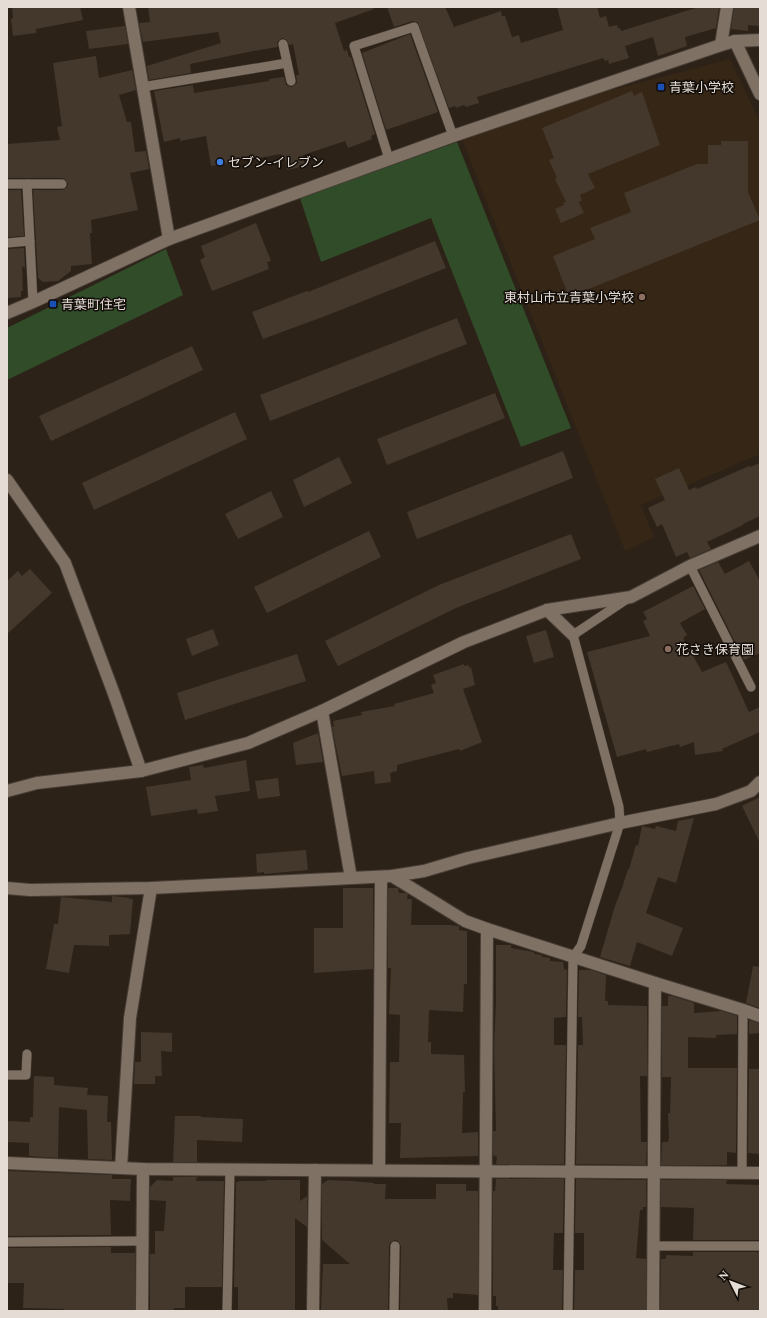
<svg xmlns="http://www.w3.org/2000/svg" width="767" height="1318" font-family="Spectral,'Noto Sans JP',serif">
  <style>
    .built { fill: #362616 }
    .green { fill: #304c29 }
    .building { fill: #44382c }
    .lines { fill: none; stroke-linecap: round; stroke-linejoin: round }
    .lane-casing { stroke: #473d35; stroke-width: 10 }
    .street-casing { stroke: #473d35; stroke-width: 14 }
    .lane { stroke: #7f7164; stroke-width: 9 }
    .street { stroke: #7f7164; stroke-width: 12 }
    .transit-dot { fill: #1a4fb4; stroke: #120d08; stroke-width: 1.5 }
    .shop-dot { fill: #3f7fe0; stroke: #120d08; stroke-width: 1.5 }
    .education-dot { fill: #8d6e63; stroke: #120d08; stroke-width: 1.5 }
    .labels { text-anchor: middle; stroke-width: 3; stroke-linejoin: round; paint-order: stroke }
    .poi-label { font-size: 13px; fill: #e4dcd5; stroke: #120d08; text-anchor: start }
  </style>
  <rect width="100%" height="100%" fill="#2d2217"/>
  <path class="built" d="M 730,59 L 760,122 L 760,454 L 641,505 L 654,537 L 625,551 L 462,140 L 581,98 Z"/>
  <g class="green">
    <path d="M 457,142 L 571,428 L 521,447 L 431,218 L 321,262 L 300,198 Z"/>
    <path d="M 166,249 L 183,295 L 7,380 L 7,328 Z"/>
  </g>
  <g class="building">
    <path d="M 12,7 L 80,7 L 83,20 L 36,29 L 36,33 L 13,36 L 11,19 L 13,18 Z"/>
    <path d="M 148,7 L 373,7 L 374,9 L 335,23 L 344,51 L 347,50 L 349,57 L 351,57 L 375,134 L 371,136 L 372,139 L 348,148 L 345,141 L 303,155 L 305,166 L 287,170 L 285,159 L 282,160 L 281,154 L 211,166 L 206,136 L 180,141 L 180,138 L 164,142 L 154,91 L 193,85 L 194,93 L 269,81 L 269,79 L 284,77 L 286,85 L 292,87 L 297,83 L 296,75 L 299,75 L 293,44 L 289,45 L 287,40 L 282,38 L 277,42 L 278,47 L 259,50 L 190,64 L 190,63 L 191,73 L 149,80 L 147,66 L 221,43 L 218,32 L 143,42 L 139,23 L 150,22 Z"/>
    <path d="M 387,7 L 445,7 L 454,27 L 501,11 L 502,16 L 505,16 L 512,37 L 519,35 L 521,43 L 563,30 L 557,7 L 597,7 L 600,18 L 606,16 L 609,27 L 617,25 L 618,28 L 620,28 L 621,31 L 699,7 L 719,7 L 716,28 L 685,37 L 687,46 L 658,56 L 653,37 L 625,46 L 629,58 L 609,64 L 608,60 L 605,61 L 603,58 L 477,97 L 479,103 L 466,107 L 464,105 L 456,108 L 455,106 L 449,108 L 418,23 L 413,21 L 394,27 Z"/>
    <path d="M 734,7 L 760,7 L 760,26 L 748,25 L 748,31 L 731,29 Z"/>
    <path d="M 125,26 L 128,44 L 89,49 L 86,31 Z"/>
    <path d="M 410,34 L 438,112 L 386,130 L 362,53 Z"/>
    <path d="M 96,56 L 99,78 L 132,70 L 136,90 L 119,95 L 127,122 L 131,122 L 135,152 L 146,151 L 149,169 L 130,173 L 138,210 L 91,220 L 92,233 L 90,233 L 92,264 L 71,266 L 71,271 L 58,281 L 43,282 L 38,278 L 33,190 L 62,190 L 67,187 L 68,184 L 65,179 L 62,178 L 7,178 L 7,144 L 60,140 L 57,127 L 62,126 L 53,63 Z"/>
    <path d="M 632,91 L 634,96 L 642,92 L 660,145 L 588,174 L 595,188 L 580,195 L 582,200 L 579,202 L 584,213 L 561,223 L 555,209 L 564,205 L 563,203 L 566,202 L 555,179 L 557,178 L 549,160 L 554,158 L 542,128 Z"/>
    <path d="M 721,141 L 748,141 L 748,192 L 760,220 L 569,297 L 553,256 L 595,239 L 590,228 L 631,212 L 624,193 L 697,164 L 708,164 L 708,145 L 721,145 Z"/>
    <path d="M 7,190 L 21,190 L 24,236 L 7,237 Z"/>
    <path d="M 256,223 L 271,261 L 267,262 L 269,269 L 212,291 L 200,260 L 205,257 L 201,246 Z"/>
    <path d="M 435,241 L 446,268 L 328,315 L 263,339 L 252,312 L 307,291 L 308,292 Z"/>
    <path d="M 24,248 L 25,268 L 22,266 L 23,291 L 21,291 L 21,297 L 7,298 L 7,249 Z"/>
    <path d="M 457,318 L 467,344 L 270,421 L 260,395 Z"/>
    <path d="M 192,346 L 203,370 L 51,441 L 39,416 Z"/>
    <path d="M 495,393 L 505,418 L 387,465 L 377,439 Z"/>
    <path d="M 235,412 L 247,439 L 94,510 L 82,483 Z"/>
    <path d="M 563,451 L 573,478 L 417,539 L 407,512 Z"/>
    <path d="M 339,457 L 352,483 L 304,507 L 293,480 Z"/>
    <path d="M 760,463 L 760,516 L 743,524 L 743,525 L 707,542 L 711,549 L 690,558 L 687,552 L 676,557 L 662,524 L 657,527 L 648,508 L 665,500 L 655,479 L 679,468 L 689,490 L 696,487 L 697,489 L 749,466 L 750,467 Z"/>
    <path d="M 271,491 L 283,517 L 238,539 L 225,514 Z"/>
    <path d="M 369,531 L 381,557 L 267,613 L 254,587 Z"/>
    <path d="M 571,534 L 581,559 L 456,608 L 338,666 L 325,641 L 439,585 Z"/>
    <path d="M 749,561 L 760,581 L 760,653 L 744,660 L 699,570 L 718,562 L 725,574 Z"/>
    <path d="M 30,569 L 52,593 L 7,634 L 7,581 L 18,571 L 22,576 Z"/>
    <path d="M 693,586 L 705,609 L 680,623 L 687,635 L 683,638 L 702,672 L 726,662 L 749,712 L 760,707 L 760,732 L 722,749 L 723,751 L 695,755 L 694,742 L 680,747 L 679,744 L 647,752 L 646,749 L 617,757 L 587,652 L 650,636 L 643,621 L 647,619 L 643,612 Z"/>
    <path d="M 213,629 L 219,645 L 192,656 L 186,639 Z"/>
    <path d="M 546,630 L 554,657 L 534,663 L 526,636 Z"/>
    <path d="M 297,654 L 306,681 L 185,720 L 177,693 Z"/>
    <path d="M 464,664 L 464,666 L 469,665 L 469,668 L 471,667 L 475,685 L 463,689 L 482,742 L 460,751 L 459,749 L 397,765 L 397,771 L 390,773 L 391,782 L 375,784 L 374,771 L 342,776 L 332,727 L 334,726 L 333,721 L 362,715 L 361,712 L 395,706 L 394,704 L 434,693 L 431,685 L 436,683 L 433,675 Z"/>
    <path d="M 318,733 L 323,762 L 296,765 L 293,743 Z"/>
    <path d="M 246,760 L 250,791 L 215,796 L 218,811 L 198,814 L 197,809 L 151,816 L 146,787 L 191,780 L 189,767 L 203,765 L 204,768 Z"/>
    <path d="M 278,778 L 280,796 L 258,799 L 255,781 Z"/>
    <path d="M 760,797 L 760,843 L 742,806 Z"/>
    <path d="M 694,818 L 676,883 L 658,877 L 646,913 L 683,928 L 672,956 L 637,942 L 630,966 L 600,957 L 615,906 L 622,888 L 628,869 L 629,869 L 636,845 L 638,846 L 642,826 L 655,829 L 656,826 L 676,831 L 678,821 Z"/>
    <path d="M 306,850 L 308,870 L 264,874 L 264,872 L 257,873 L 256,854 Z"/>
    <path d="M 343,888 L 373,888 L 373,969 L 314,973 L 314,928 L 343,928 Z"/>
    <path d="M 388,888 L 398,888 L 399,893 L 406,893 L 408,894 L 407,899 L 412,899 L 411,925 L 449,925 L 459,926 L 459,930 L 467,931 L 467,984 L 464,984 L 463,1012 L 429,1010 L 428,1042 L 431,1042 L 431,1054 L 464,1055 L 465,1092 L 463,1092 L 462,1133 L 478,1132 L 478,1156 L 400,1158 L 401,1123 L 389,1123 L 390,1062 L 399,1062 L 400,1015 L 389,1014 L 391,968 L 388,968 Z"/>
    <path d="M 112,896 L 130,898 L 129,899 L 133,899 L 130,934 L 109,935 L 109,946 L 74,945 L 69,973 L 46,969 L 54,924 L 58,924 L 61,897 L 112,902 Z"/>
    <path d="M 496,945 L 511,945 L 511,948 L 534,952 L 534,954 L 542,955 L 542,957 L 550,958 L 550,961 L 563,962 L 564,969 L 567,970 L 566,1017 L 554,1018 L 554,1045 L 566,1045 L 564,1164 L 496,1164 L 497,1157 L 493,1155 L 493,1131 L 496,1131 L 494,1048 L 496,1002 Z"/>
    <path d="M 753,966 L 760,967 L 760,1008 L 746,1003 Z"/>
    <path d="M 579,970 L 591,970 L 606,975 L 605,1001 L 608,1001 L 608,1005 L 647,1006 L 647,1076 L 640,1076 L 641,1142 L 647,1142 L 646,1165 L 576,1164 L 578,1045 L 583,1045 L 582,1017 L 578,1017 Z"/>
    <path d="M 668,996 L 672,996 L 694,1003 L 694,1013 L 722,1011 L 737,1016 L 737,1034 L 716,1035 L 716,1038 L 688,1037 L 688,1068 L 737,1068 L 736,1153 L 727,1152 L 727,1165 L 661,1165 L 662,1142 L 668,1142 L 669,1138 L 668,1113 L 670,1113 L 671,1077 L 662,1077 L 662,1006 L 668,1006 Z"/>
    <path d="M 749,1020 L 760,1023 L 760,1033 L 749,1034 Z"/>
    <path d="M 141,1032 L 172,1033 L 172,1052 L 161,1051 L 162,1076 L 155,1076 L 155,1084 L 134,1084 L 135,1062 L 141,1062 Z"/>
    <path d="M 749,1069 L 760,1069 L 760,1154 L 748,1153 Z"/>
    <path d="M 34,1076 L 54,1077 L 54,1085 L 88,1088 L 87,1095 L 108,1096 L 107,1122 L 111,1122 L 112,1160 L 88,1159 L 87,1110 L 59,1107 L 58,1158 L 29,1156 L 29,1143 L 7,1142 L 7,1121 L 30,1122 L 30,1117 L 33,1117 Z"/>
    <path d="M 175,1116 L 201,1116 L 201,1117 L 243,1119 L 242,1142 L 197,1140 L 197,1162 L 173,1162 Z"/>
    <path d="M 7,1171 L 112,1175 L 112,1179 L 131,1179 L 130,1201 L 110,1200 L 111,1235 L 7,1236 Z"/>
    <path d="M 173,1177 L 197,1177 L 196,1181 L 224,1181 L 222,1287 L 185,1287 L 185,1308 L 174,1308 L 174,1311 L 150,1311 L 150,1254 L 155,1254 L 155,1231 L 164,1231 L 166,1201 L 150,1200 L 150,1187 L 157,1180 L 173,1181 Z"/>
    <path d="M 496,1179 L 564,1179 L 563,1233 L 554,1233 L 553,1270 L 563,1270 L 562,1311 L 498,1311 L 498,1306 L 496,1306 L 496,1296 L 493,1296 L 493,1191 L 495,1191 Z"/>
    <path d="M 576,1179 L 646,1180 L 646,1207 L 643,1207 L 643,1210 L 640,1210 L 636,1258 L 646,1259 L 646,1311 L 574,1311 L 575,1270 L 584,1270 L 584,1233 L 575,1233 Z"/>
    <path d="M 266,1180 L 300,1180 L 300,1201 L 307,1196 L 307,1227 L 295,1218 L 295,1311 L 238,1311 L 238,1287 L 234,1287 L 236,1182 L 239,1182 L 239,1181 L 266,1181 Z"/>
    <path d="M 328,1180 L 351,1181 L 374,1183 L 374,1184 L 386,1184 L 385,1199 L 436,1199 L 436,1184 L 466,1184 L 466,1191 L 478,1191 L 478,1295 L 453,1293 L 453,1298 L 447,1298 L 448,1311 L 400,1311 L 401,1246 L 398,1241 L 395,1240 L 390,1243 L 389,1246 L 388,1311 L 321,1310 L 323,1264 L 350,1264 L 322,1240 L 322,1184 Z"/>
    <path d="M 661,1180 L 727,1180 L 726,1184 L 760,1185 L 760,1234 L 759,1234 L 759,1240 L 693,1240 L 694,1208 L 661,1207 Z"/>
    <path d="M 111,1247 L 111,1253 L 135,1253 L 135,1311 L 64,1311 L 64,1309 L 23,1308 L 24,1283 L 8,1283 L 7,1282 L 7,1248 Z"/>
    <path d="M 693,1252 L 759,1252 L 760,1311 L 660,1311 L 661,1259 L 666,1259 L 666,1255 L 693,1256 Z"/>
  </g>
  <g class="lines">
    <g class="lane-casing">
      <g id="lane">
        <path d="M 283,44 L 291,81"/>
        <path d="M 142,87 L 287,63"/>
        <path d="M 389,159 L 354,46 L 414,27 L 453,136"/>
        <path d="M 7,184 L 62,184"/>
        <path d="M 27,184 L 33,302"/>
        <path d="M 7,243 L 30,241"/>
        <path d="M 690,566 L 751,687"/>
        <path d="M 7,1075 L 26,1075 L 27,1054"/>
        <path d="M 742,1173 L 743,1010"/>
        <path d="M 7,1242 L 143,1241"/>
        <path d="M 653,1246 L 760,1246"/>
        <path d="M 227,1311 L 230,1169"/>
        <path d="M 394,1311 L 395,1246"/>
        <path d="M 568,1311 L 573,957 L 581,946 L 620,823 L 619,807 L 573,635 L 627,599"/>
      </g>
    </g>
    <g class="street-casing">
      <g id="street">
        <path d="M 129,7 L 169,239"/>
        <path d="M 735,41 L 760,94"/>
        <path d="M 721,45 L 727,7"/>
        <path d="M 7,313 L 33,302 L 169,239 L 453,136 L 721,45 L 735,41 L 760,40"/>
        <path d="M 7,480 L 65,563 L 114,694 L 141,771"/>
        <path d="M 547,610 L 573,635"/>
        <path d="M 322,711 L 351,878"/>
        <path d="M 7,791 L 37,783 L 141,771 L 248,743 L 322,711 L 464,642 L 547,610 L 631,597 L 690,566 L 760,536"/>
        <path d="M 392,876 L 465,921 L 487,929 L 655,983 L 743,1010 L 760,1016"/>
        <path d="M 7,888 L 30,890 L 151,888 L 392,876 L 424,871 L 468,858 L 620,823 L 716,804 L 751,791 L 760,782"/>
        <path d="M 7,1163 L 143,1169 L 760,1173"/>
        <path d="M 121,1168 L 130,1018 L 151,888"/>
        <path d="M 379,1170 L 381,877"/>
        <path d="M 142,1311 L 143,1169"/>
        <path d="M 313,1311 L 315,1170"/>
        <path d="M 485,1311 L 487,929"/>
        <path d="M 653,1311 L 655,983"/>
      </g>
    </g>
    <use href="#lane" class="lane"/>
    <use href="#street" class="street"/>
  </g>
  <g class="transit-dot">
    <rect x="657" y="83" width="8" height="8" rx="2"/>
    <rect x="49" y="300" width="8" height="8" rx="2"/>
  </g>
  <circle class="shop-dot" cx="220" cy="162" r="4"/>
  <g class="education-dot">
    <circle cx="642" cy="297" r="4"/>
    <circle cx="668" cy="649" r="4"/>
  </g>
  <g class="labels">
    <g class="poi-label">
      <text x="669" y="92">青葉小学校</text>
      <text x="228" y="167">セブン-イレブン</text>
      <text x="634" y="302" text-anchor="end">東村山市立青葉小学校</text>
      <text x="61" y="309">青葉町住宅</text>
      <text x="676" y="654">花さき保育園</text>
    </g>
  </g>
  <rect width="767" height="1318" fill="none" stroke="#e4dcd5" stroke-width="16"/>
  <g transform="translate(731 1282) rotate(312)" stroke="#120d08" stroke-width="3" paint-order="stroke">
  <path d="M0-3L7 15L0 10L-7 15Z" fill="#e4dcd5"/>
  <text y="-6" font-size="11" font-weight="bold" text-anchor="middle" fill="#e4dcd5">N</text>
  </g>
</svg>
